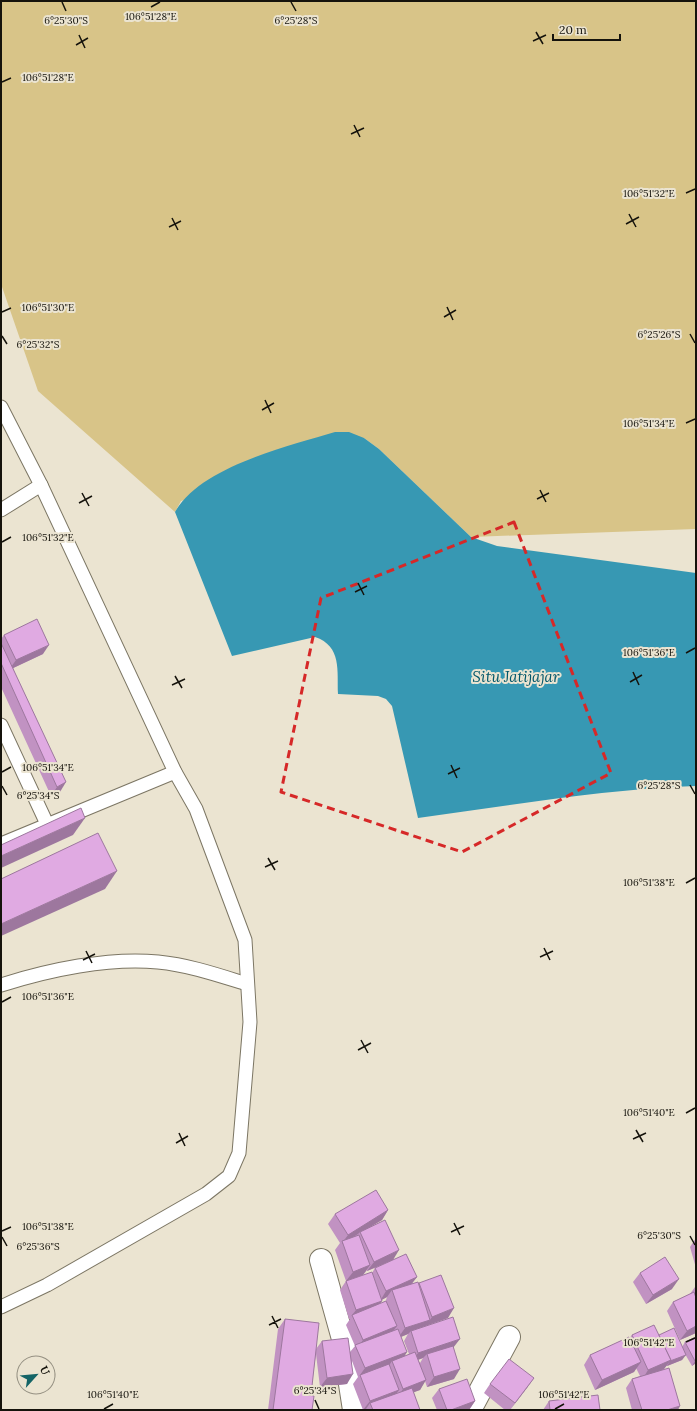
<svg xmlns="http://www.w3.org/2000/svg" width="697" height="1411" font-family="Lora,serif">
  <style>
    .green { fill: #d8c488 }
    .water { fill: #3798b3 }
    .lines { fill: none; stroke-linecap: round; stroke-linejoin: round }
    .service-casing { stroke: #7c7664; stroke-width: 15 }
    .minor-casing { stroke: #7c7664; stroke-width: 24 }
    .service { stroke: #fff; stroke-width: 13 }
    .minor { stroke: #fff; stroke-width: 22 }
    .wall { fill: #c192c2; fill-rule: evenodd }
    .shaded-wall { fill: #9d779e }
    .building { fill: #e0aae2; stroke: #9d779e }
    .marked { fill: none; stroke: #d62828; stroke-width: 3; stroke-dasharray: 8 5; stroke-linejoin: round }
    .ticks { fill: none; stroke: #15130c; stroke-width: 1.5 }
    .labels { text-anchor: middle; stroke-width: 4; stroke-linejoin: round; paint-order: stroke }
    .water-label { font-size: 15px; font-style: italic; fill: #02576a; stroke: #ebe4d1 }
    .ticks-label { font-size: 10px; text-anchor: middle; fill: #15130c; stroke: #ebe4d1; stroke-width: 4; stroke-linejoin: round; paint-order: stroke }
  </style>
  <rect width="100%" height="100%" fill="#ebe4d1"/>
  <path class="green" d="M 1,1 L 696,1 L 696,529 L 471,537 L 379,449 L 364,438 L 181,501 L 175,512 L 38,391 L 1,284 Z"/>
  <path class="water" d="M 335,432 L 349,432 L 364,438 L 379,449 L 471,537 L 497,546 L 696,573 L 696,786 C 603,789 510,806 418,818 L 392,706 L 386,699 L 378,696 L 338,694 C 337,671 342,646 315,637 L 232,656 L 175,512 C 200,467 288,446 335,432 Z"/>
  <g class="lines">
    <g class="service-casing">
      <g id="service">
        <path d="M 1,407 L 41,485 L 175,772 L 196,809 L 245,940 L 250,1022 L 239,1153 L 229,1176 L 206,1194 L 47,1285 L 1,1307"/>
        <path d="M 1,510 L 41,485"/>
        <path d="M 1,725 L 47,824"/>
        <path d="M 1,844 L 175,772"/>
        <path d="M 1,985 C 48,970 109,957 158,962 C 189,965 218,975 247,984"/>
      </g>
    </g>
    <g class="minor-casing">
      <g id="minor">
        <path d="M 321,1260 L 343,1339 L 354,1410"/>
        <path d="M 470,1410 L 509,1337"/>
      </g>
    </g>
    <use href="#service" class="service"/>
    <use href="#minor" class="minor"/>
  </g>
  <g class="wall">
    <path d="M 4,635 L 43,654 L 13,668 L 60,792 L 51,796 L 1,687 L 1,639 Z"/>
    <path d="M 388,1210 L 382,1220 L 368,1228 L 393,1260 L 367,1271 L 367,1270 L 363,1275 L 353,1279 L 372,1273 L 375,1268 L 417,1277 L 412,1283 L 418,1284 L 419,1283 L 448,1318 L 426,1326 L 454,1348 L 454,1379 L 427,1387 L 425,1381 L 420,1390 L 413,1392 L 420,1410 L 365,1410 L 366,1409 L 363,1410 L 353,1384 L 358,1377 L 352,1361 L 347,1384 L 320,1387 L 316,1354 L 310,1396 L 312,1410 L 268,1410 L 278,1329 L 285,1319 L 316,1349 L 322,1341 L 350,1352 L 355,1346 L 346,1325 L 350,1319 L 349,1319 L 340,1290 L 346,1281 L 335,1250 L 340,1243 L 328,1224 L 335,1214 ZM 387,1297 L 386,1300 L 386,1301 L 380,1304 L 381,1300 ZM 408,1334 L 404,1341 L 409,1354 L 405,1356 L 401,1337 ZM 423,1358 L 420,1363 L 418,1360 Z"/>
    <path d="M 696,1238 L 696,1268 L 690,1247 Z"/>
    <path d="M 640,1273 L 672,1289 L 646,1304 L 633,1282 Z"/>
    <path d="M 695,1287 L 696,1287 L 696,1333 L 680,1340 L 667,1311 L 673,1302 L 690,1294 Z"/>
    <path d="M 632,1335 L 659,1335 L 682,1347 L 685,1342 L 696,1337 L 696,1363 L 692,1366 L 685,1354 L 682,1360 L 667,1366 L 666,1366 L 664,1369 L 661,1371 L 678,1410 L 632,1410 L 626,1388 L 632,1379 L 640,1376 L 636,1368 L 634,1372 L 595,1390 L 584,1365 L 590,1355 L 629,1339 Z"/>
    <path d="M 534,1378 L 510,1410 L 505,1410 L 484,1393 L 490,1384 Z"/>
    <path d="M 439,1389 L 475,1401 L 469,1410 L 437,1410 L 432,1398 Z"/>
    <path d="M 549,1401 L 600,1410 L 543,1410 Z"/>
  </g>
  <g class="shaded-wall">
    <path d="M 49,645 L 43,654 L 9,670 L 16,660 Z"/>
    <path d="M 66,782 L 60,792 L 51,796 L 57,787 Z"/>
    <path d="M 85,818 L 73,835 L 1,868 L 1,856 Z"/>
    <path d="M 117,871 L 105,889 L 1,936 L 1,924 Z"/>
    <path d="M 388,1210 L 382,1220 L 360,1233 L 360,1232 L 358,1234 L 342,1244 L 342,1243 L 348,1235 Z"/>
    <path d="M 399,1250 L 393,1260 L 367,1271 L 374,1262 Z"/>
    <path d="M 370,1265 L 363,1275 L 346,1281 L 353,1272 Z"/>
    <path d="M 417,1277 L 410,1286 L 392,1290 L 387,1297 L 380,1301 L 386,1291 Z"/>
    <path d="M 679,1279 L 672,1289 L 646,1304 L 653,1295 Z"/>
    <path d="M 382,1301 L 375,1311 L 352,1315 L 349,1319 L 356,1310 Z"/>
    <path d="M 454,1308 L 448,1318 L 411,1331 L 408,1334 L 398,1338 L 405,1328 L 430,1320 L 432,1317 Z"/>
    <path d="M 397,1326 L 390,1335 L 356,1350 L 363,1340 Z"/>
    <path d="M 696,1326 L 696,1333 L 680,1340 L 687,1331 Z"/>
    <path d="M 460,1339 L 453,1348 L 427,1354 L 423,1358 L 411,1362 L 418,1353 Z"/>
    <path d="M 407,1352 L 401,1362 L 392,1361 L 388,1367 L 360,1375 L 365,1368 Z"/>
    <path d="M 686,1355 L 682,1360 L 667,1366 L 670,1361 Z"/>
    <path d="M 671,1360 L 664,1369 L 642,1380 L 648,1370 Z"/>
    <path d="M 696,1360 L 696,1363 L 692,1366 L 695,1361 Z"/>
    <path d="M 641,1362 L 634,1372 L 595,1390 L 602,1380 Z"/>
    <path d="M 460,1369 L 454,1379 L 427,1387 L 434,1377 Z"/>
    <path d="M 353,1374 L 347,1384 L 320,1387 L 327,1378 Z"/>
    <path d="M 534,1378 L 527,1388 L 510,1410 L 515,1403 Z"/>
    <path d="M 426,1380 L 420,1390 L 396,1399 L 403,1389 Z"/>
    <path d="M 399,1390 L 392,1399 L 370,1403 L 366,1409 L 363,1410 L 370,1401 Z"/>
    <path d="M 475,1401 L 469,1410 L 451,1410 Z"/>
    <path d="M 680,1406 L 678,1410 L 667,1410 Z"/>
  </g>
  <g class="building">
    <path d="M 37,619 L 49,645 L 16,660 L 4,635 Z"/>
    <path d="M 1,643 L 66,782 L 57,787 L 1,663 Z"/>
    <path d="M 81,808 L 85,818 L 1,856 L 1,845 Z"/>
    <path d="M 98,833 L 117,871 L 1,924 L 1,879 Z"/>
    <path d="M 376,1190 L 388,1210 L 348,1235 L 335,1214 Z"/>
    <path d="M 385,1220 L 399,1250 L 374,1262 L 360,1232 Z"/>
    <path d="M 359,1235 L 370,1265 L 353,1272 L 342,1241 Z"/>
    <path d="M 406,1254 L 417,1277 L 386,1291 L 375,1268 Z"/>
    <path d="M 665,1257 L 679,1279 L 653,1295 L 640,1273 Z"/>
    <path d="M 372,1272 L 382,1301 L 356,1310 L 346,1281 Z"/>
    <path d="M 441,1275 L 454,1308 L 432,1317 L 419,1283 Z"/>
    <path d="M 418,1282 L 430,1320 L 405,1328 L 392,1290 Z"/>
    <path d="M 694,1292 L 696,1298 L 696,1326 L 687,1331 L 673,1302 Z"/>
    <path d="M 386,1301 L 397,1326 L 363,1340 L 352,1315 Z"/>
    <path d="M 453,1317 L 460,1339 L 418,1353 L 411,1331 Z"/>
    <path d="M 285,1319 L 319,1323 L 311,1395 L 302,1394 L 314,1396 L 312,1410 L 273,1410 Z"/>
    <path d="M 654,1325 L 671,1360 L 648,1370 L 632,1335 Z"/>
    <path d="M 674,1328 L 686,1355 L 670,1361 L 671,1360 L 659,1335 Z"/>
    <path d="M 398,1329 L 407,1352 L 365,1368 L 355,1345 Z"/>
    <path d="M 629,1337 L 641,1362 L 602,1380 L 590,1355 Z"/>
    <path d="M 696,1337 L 696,1360 L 695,1361 L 685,1342 Z"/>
    <path d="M 348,1338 L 353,1374 L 327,1378 L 322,1341 Z"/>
    <path d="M 453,1346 L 460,1369 L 434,1377 L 427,1354 Z"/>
    <path d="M 415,1352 L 426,1380 L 403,1389 L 392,1361 Z"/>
    <path d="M 509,1359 L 534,1378 L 515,1403 L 490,1384 Z"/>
    <path d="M 389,1364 L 399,1390 L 370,1401 L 360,1375 Z"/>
    <path d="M 669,1368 L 680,1406 L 667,1410 L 642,1410 L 632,1379 Z"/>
    <path d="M 467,1379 L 475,1401 L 451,1410 L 447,1410 L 439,1389 Z"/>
    <path d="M 412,1388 L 420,1410 L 373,1410 L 370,1403 Z"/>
    <path d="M 598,1395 L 600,1410 L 550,1410 L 549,1401 Z"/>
  </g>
  <path class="marked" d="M 514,522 L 611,773 L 462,852 L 281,792 L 321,598 Z"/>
  <path class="ticks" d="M 62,2 L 66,11M 291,2 L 296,11M 151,7 L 160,2M 536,32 L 543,44M 79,35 L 85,48M 533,41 L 546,35M 76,45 L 88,38M 2,82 L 11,78M 354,125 L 360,137M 351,134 L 364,128M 686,193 L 695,189M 629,214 L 636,227M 172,218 L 178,230M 626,224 L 639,217M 169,227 L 181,221M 447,307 L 453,320M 2,312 L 11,308M 444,317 L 456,310M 690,334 L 695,343M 2,336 L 7,344M 265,400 L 271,413M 262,410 L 274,403M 686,423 L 695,419M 540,490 L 546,502M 82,493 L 89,506M 537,499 L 549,493M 79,503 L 92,496M 2,542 L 11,537M 358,583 L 364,595M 355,592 L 367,586M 686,653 L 695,648M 633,672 L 639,685M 175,676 L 182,688M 630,682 L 642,675M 172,685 L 185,679M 451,765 L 457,778M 2,772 L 11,767M 448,774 L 460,768M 690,785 L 695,794M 2,786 L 7,795M 268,858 L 275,870M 265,867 L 278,861M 686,883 L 695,878M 544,948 L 550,960M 86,951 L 92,963M 540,957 L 553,951M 83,960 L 95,954M 2,1002 L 11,997M 361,1040 L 368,1053M 358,1050 L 371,1043M 686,1113 L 695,1108M 636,1130 L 643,1142M 179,1133 L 185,1146M 633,1139 L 646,1133M 176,1143 L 188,1136M 454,1223 L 460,1235M 2,1231 L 11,1227M 451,1232 L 464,1226M 690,1236 L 695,1245M 2,1237 L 7,1246M 272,1316 L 278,1328M 269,1325 L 281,1319M 686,1342 L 695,1338M 315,1400 L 319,1409M 104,1409 L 113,1404M 555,1409 L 564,1404"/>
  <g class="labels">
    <g class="water-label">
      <text x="516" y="682">Situ Jatijajar</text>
    </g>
  </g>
  <g class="ticks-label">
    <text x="151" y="20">106°51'28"E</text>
    <text x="66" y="24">6°25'30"S</text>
    <text x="296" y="24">6°25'28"S</text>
    <text x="48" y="81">106°51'28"E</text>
    <text x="649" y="197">106°51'32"E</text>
    <text x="48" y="311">106°51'30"E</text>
    <text x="659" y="338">6°25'26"S</text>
    <text x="38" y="348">6°25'32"S</text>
    <text x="649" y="427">106°51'34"E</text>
    <text x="48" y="541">106°51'32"E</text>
    <text x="649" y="656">106°51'36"E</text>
    <text x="48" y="771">106°51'34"E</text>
    <text x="659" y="789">6°25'28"S</text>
    <text x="38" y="799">6°25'34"S</text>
    <text x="649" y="886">106°51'38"E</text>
    <text x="48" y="1000">106°51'36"E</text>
    <text x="649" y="1116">106°51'40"E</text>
    <text x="48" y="1230">106°51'38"E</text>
    <text x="659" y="1239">6°25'30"S</text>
    <text x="38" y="1250">6°25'36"S</text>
    <text x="649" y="1346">106°51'42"E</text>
    <text x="315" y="1394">6°25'34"S</text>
    <text x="113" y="1398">106°51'40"E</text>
    <text x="564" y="1398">106°51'42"E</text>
  </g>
  <rect width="697" height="1411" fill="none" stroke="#15130c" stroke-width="4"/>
  <g transform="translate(36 1375) rotate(63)"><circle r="19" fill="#ebe4d1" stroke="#959082"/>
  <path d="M0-3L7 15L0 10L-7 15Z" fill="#146466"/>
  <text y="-6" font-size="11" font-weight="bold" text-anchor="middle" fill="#15130c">U</text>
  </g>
  <path d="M553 34v6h67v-6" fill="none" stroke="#15130c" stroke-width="2"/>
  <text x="559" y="34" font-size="12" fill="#15130c" stroke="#ebe4d1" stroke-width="3" paint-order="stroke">20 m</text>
</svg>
